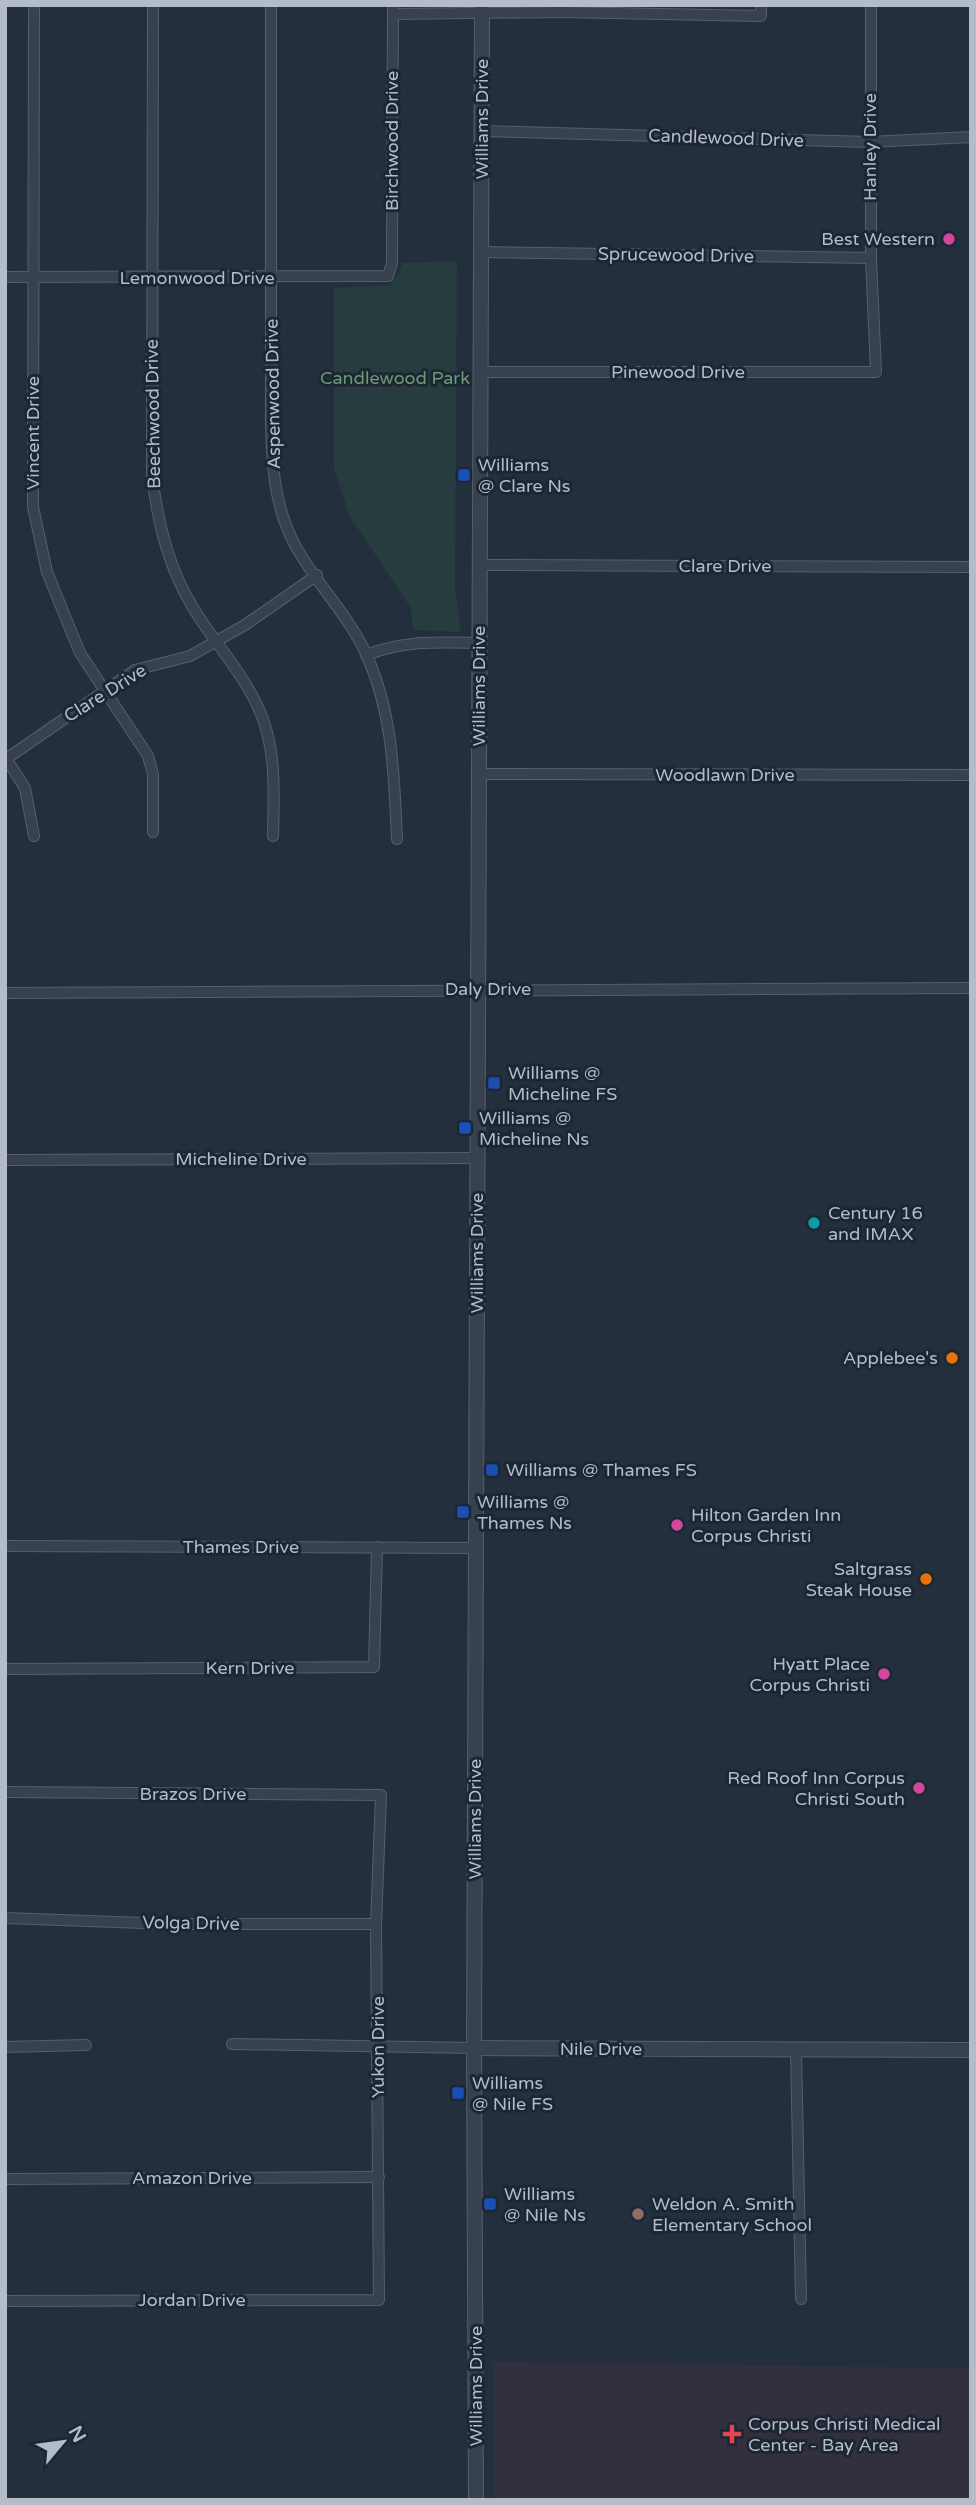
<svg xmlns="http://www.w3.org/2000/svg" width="976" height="2505" font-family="'Varela Round',sans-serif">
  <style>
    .medical { fill: #32303f }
    .green { fill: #263c3f }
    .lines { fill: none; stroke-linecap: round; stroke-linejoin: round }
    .minor-casing { stroke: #565f6c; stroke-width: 12 }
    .tertiary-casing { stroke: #565f6c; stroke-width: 16 }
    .minor { stroke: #38414e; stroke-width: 10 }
    .tertiary { stroke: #38414e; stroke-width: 14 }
    .hotel-dot { fill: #d1479c; stroke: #1d2633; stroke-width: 2.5 }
    .transit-dot { fill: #1a4fb4; stroke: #1d2633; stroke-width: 2.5 }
    .culture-dot { fill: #0f9aa8; stroke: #1d2633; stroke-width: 2.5 }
    .food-dot { fill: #e8710a; stroke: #1d2633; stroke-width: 2.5 }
    .education-dot { fill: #8d6e63; stroke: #1d2633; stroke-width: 2.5 }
    .health-dot { fill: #e0444e; stroke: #1d2633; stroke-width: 2.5 }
    .labels { text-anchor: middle; stroke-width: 6; stroke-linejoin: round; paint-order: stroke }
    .street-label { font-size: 18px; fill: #b4bcc9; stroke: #1d2633 }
    .poi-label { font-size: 18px; fill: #b4bcc9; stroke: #1d2633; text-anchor: start }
    .park-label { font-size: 18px; fill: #6b9a76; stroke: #1d2633 }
  </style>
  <rect width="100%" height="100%" fill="#242f3e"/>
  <path class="medical" d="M 493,2362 L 971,2368 L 971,2500 L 493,2500 Z"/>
  <path class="green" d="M 457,261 L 455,588 L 461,632 L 413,630 L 411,608 L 350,517 L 334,468 L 334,288 L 389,285 L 399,274 L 402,263 Z"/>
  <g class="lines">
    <g class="minor-casing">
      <g id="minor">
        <path d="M 34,5 L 33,507 L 47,572 L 80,653 L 148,756 L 153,774 L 153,832"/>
        <path d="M 153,5 L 152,476 C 158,524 169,570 195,611 C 215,643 241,671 257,705 C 277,745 274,792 273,836"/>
        <path d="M 271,5 L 271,421 C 272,465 274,506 295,545 C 316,584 349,615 367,656 C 393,714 394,776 397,839"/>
        <path d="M 393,14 L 561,12 L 761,16 L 761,5"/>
        <path d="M 482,131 L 870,142 L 971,137"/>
        <path d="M 481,252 L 871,258"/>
        <path d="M 5,277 L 388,276 L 392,263 L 393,5"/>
        <path d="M 481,372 L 876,372 L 871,258 L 871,5"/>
        <path d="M 480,565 L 971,567"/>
        <path d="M 366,655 C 405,640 439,642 480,643"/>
        <path d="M 5,757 L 25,788 L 34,836"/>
        <path d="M 6,759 L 135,670 L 190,656 L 245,625 L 317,575"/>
        <path d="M 479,774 L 971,775"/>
        <path d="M 5,993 L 971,988"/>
        <path d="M 5,1160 L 478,1158"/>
        <path d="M 5,1546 L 476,1548"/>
        <path d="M 5,1669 L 374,1667 L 377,1547"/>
        <path d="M 5,1792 L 381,1795 L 376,1924 L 379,2300 L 5,2301"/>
        <path d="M 5,1918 L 171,1924 L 376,1924"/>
        <path d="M 232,2044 L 474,2048"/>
        <path d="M 5,2047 L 86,2045"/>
        <path d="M 796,2050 L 801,2299"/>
        <path d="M 5,2179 L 379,2177"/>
      </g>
    </g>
    <g class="tertiary-casing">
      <g id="tertiary">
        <path d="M 474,2048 L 971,2050"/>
        <path d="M 476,2500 L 474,2048 L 482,5"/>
      </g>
    </g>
    <use href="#minor" class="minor"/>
    <use href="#tertiary" class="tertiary"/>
  </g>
  <g class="hotel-dot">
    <circle cx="949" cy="239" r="7"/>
    <circle cx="677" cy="1525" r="7"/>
    <circle cx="884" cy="1674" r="7"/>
    <circle cx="919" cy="1788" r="7"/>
  </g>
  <g class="transit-dot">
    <rect x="457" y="468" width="14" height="14" rx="3.5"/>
    <rect x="487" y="1076" width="14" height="14" rx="3.5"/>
    <rect x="458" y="1121" width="14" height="14" rx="3.5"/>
    <rect x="485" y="1463" width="14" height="14" rx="3.5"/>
    <rect x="456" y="1505" width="14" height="14" rx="3.5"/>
    <rect x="451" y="2086" width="14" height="14" rx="3.5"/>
    <rect x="483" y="2197" width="14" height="14" rx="3.5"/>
  </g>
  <circle class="culture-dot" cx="814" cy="1223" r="7"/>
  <g class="food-dot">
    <circle cx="952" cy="1358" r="7"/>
    <circle cx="926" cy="1579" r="7"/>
  </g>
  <circle class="education-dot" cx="638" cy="2214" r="7"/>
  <path class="health-dot" d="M728.5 2423.5h7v7h7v7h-7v7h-7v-7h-7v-7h7z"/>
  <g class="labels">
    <g class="street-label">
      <text transform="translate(482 119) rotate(-90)" y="6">Williams Drive</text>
      <text transform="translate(726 138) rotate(2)" y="6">Candlewood Drive</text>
      <text transform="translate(392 141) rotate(-90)" y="6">Birchwood Drive</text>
      <text transform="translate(870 147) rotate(-90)" y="6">Hanley Drive</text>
      <text transform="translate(676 255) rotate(1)" y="6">Sprucewood Drive</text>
      <text x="197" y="284">Lemonwood Drive</text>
      <text x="678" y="378">Pinewood Drive</text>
      <text transform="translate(273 394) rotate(-91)" y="6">Aspenwood Drive</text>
      <text transform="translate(153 414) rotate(-91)" y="6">Beechwood Drive</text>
      <text transform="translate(33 433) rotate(-90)" y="6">Vincent Drive</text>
      <text x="725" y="572">Clare Drive</text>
      <text transform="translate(479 686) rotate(-90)" y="6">Williams Drive</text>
      <text transform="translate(105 693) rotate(-32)" y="6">Clare Drive</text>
      <text x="725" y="781">Woodlawn Drive</text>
      <text x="488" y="995">Daly Drive</text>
      <text x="241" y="1165">Micheline Drive</text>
      <text transform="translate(477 1253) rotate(-90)" y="6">Williams Drive</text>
      <text x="241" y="1553">Thames Drive</text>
      <text x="250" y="1674">Kern Drive</text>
      <text x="193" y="1800">Brazos Drive</text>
      <text transform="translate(475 1819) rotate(-90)" y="6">Williams Drive</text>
      <text transform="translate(191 1923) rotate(1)" y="6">Volga Drive</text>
      <text transform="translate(378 2047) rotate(-90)" y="6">Yukon Drive</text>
      <text x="601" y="2055">Nile Drive</text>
      <text x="192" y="2184">Amazon Drive</text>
      <text x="192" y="2306">Jordan Drive</text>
      <text transform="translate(476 2386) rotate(-90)" y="6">Williams Drive</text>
    </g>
    <g class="poi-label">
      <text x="935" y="245" text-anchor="end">Best Western</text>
      <text x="478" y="471">Williams<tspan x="478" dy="21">@ Clare Ns</tspan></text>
      <text x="508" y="1079">Williams @<tspan x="508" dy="21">Micheline FS</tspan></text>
      <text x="479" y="1124">Williams @<tspan x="479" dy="21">Micheline Ns</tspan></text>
      <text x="828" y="1219">Century 16<tspan x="828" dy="21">and IMAX</tspan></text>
      <text x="938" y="1364" text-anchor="end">Applebee's</text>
      <text x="506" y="1476">Williams @ Thames FS</text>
      <text x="477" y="1508">Williams @<tspan x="477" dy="21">Thames Ns</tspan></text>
      <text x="691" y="1521">Hilton Garden Inn<tspan x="691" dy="21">Corpus Christi</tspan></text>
      <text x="912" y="1575" text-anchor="end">Saltgrass<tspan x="912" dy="21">Steak House</tspan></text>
      <text x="870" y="1670" text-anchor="end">Hyatt Place<tspan x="870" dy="21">Corpus Christi</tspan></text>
      <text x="905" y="1784" text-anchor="end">Red Roof Inn Corpus<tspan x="905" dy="21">Christi South</tspan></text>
      <text x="472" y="2089">Williams<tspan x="472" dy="21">@ Nile FS</tspan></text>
      <text x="504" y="2200">Williams<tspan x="504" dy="21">@ Nile Ns</tspan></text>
      <text x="652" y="2210">Weldon A. Smith<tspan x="652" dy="21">Elementary School</tspan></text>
      <text x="748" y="2430">Corpus Christi Medical<tspan x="748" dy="21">Center - Bay Area</tspan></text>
    </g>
    <g class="park-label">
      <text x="395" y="384">Candlewood Park</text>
    </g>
  </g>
  <rect width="976" height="2505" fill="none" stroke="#b4bcc9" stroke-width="14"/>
  <g transform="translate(63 2442) rotate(61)" stroke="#1d2633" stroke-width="5" paint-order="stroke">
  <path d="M0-5L12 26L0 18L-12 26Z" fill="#b4bcc9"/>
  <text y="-10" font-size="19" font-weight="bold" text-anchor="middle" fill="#b4bcc9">N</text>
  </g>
</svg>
